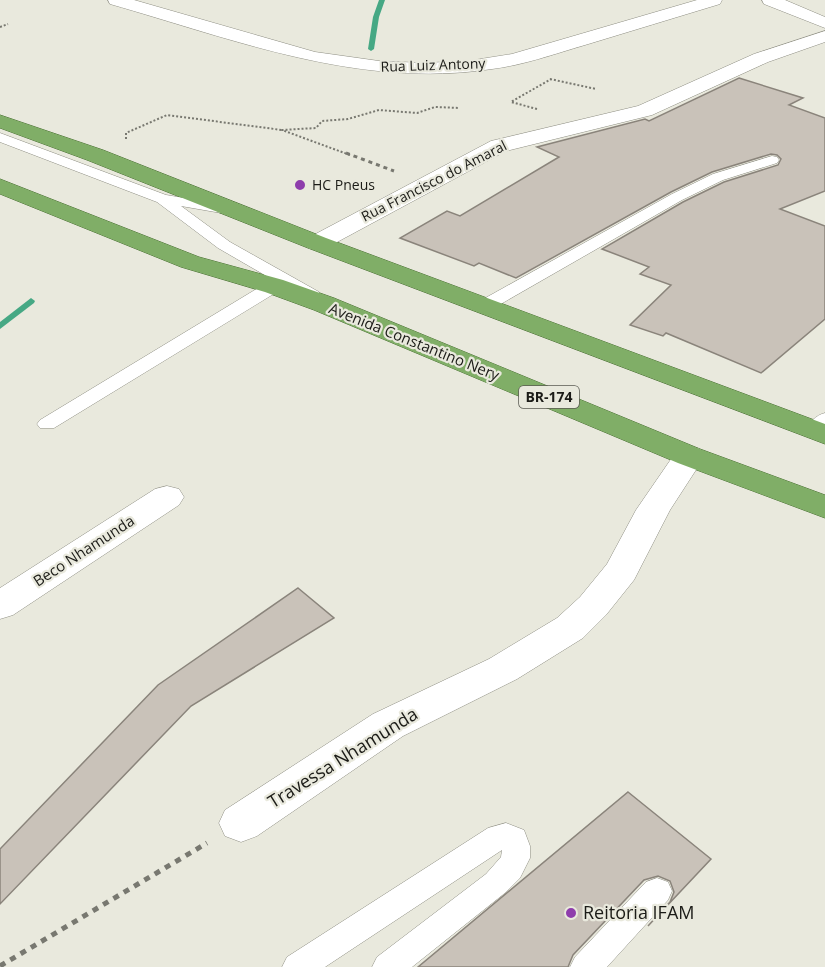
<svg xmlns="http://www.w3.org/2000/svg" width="825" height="967" font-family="'Open Sans',sans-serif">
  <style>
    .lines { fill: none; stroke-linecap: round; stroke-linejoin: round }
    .stream { fill: #46a884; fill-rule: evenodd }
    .building { fill: #c9c2b9; stroke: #8a847b; stroke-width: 1.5 }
    .service-casing { stroke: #8e8e83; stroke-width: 1 }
    .minor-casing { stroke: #8e8e83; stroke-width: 1 }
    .tertiary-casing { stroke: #8e8e83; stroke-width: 1 }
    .trunk-casing { stroke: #486e32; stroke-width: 1 }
    .path-far2 { stroke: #787870; stroke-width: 2; stroke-dasharray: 2 2; stroke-linecap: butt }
    .path-far1 { stroke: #787870; stroke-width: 3; stroke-dasharray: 4 4; stroke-linecap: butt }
    .path { stroke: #787870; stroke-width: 5; stroke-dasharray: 6 6; stroke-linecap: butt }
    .service { fill: #fff; fill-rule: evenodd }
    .minor { fill: #fff; fill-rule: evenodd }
    .tertiary { fill: #fff; fill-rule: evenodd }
    .trunk { fill: #80ae67; fill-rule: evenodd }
    .poi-dot { fill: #8e3dac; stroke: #e9e9dd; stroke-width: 2 }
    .labels { text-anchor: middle; stroke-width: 4.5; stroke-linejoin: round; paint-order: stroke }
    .far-street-label { font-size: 14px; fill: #1b1b17; stroke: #e9e9dd }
    .far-poi-label { font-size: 14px; fill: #1b1b17; stroke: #e9e9dd; text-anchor: start }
    .shield { fill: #e9e9dd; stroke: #595952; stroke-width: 1.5 }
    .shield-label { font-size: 14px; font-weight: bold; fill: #1b1b17 }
    .street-label { font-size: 15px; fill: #1b1b17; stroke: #e9e9dd }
    .near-street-label { font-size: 18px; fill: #1b1b17; stroke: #e9e9dd }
    .near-poi-label { font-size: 18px; fill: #1b1b17; stroke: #e9e9dd; text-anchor: start }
  </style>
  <rect width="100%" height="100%" fill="#e9e9dd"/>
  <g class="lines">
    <g class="stream">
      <path d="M 379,0 L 385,0 L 379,17 L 374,49 L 371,51 L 368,49 L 373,17 Z"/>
      <path d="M 31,298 L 35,301 L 34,303 L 0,329 L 0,322 Z"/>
    </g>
  </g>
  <g class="building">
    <path d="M 739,78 L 803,98 L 789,105 L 825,118 L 825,191 L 780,209 L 825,226 L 825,319 L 761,373 L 666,333 L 663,336 L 630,325 L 671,285 L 640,274 L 649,267 L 602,249 L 683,202 L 724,182 L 778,165 L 781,159 L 777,155 L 771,154 L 712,172 L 671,192 L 516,278 L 479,263 L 474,266 L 400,238 L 447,211 L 460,216 L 559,157 L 537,147 L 645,119 L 649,121 Z"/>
    <path d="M 298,588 L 334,618 L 191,706 L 0,904 L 0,849 L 158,685 Z"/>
    <path d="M 628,792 L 711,859 L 648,926 L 670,902 L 674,892 L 670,881 L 658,876 L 644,880 L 573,955 L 568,967 L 418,967 Z"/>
  </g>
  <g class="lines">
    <g class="service-casing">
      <g id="service">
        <path d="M 0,133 L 166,195 L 232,206 L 235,209 L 232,212 L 227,214 L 181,206 L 230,242 L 319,292 L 321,296 L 319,300 L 307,300 L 282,285 L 280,290 L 54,428 L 40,428 L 37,424 L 40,420 L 268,282 L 275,281 L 218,248 L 157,202 L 0,142 Z"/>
        <path d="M 772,156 L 777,157 L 779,160 L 777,163 L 723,180 L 682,200 L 492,309 L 480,309 L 477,305 L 480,301 L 672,194 L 713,174 Z"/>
        <path d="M 825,413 L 825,430 L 820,435 L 806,435 L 803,431 C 809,423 816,415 825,413 Z"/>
        <path d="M 506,823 L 524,830 L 530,846 L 530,858 L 520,878 L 506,892 L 412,967 L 372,967 L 377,957 L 486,874 L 501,857 L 502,850 L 325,967 L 282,967 L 287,957 L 488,828 Z"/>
        <path d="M 657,878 L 668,882 L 672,891 L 668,900 L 607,967 L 570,967 L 575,957 L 646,882 Z"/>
      </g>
    </g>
    <g class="minor-casing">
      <g id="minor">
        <path d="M 762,0 L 785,0 L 825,17 L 825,28 L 764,4 Z"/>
        <path d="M 825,31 L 825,42 L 768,62 L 652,115 L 506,151 L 326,248 L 317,250 L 308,248 L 305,243 L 308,238 L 491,141 L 638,106 L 754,54 Z"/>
        <path d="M 689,446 L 700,449 L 705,456 L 670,510 L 634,580 L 606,615 L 583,638 L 517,679 L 403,736 L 257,836 L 241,842 L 225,836 L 219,823 L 225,810 L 373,714 L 489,659 L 557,618 L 580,597 L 607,564 L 636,510 L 678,449 Z"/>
        <path d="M 167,486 L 179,489 L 184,497 L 179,505 L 13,615 L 0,619 L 0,588 L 155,489 Z"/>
      </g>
    </g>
    <g class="tertiary-casing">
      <path id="tertiary" d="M 108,0 L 134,0 L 315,52 L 379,61 L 423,63 L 468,61 L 512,54 L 697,0 L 722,0 L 720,4 C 675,18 630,31 585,45 C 554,54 524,65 492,69 C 359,89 236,40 110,4 Z"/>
    </g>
    <g class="trunk-casing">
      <g id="trunk">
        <path d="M 0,115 L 103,150 L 326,238 L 825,424 L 825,444 L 308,248 L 87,160 L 0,128 Z"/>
        <path d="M 0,179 L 199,257 L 283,280 L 334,298 L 700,449 L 825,495 L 825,518 L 678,463 L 314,310 L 265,292 L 181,267 L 0,194 Z"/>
      </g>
    </g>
    <g class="path-far2">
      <path d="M 0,27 L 8,24"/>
      <path d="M 550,79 L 596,89"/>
      <path d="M 537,109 L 511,102 L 551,79"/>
      <path d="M 126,139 L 126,133 L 167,115 L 282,130"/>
      <path d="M 350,155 L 282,130 L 316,128 L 322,121 L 348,119 L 379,110 L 417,113 L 435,107 L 459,108"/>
    </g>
    <path class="path-far1" d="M 346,153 L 394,171"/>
    <path class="path" d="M 0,966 L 207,843"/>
    <use href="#service" class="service"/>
    <use href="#minor" class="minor"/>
    <use href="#tertiary" class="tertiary"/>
    <use href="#trunk" class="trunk"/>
  </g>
  <g class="poi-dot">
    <circle cx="300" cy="185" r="6"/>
    <circle cx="571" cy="913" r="6"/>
  </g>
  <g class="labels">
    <g class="far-street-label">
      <text transform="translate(433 65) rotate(-2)" y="5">Rua Luiz Antony</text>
      <text transform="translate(434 181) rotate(-27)" y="5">Rua Francisco do Amaral</text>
    </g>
    <g class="far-poi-label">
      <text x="312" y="190">HC Pneus</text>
    </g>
    <rect class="shield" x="519" y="386" width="60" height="22" rx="4.5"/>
    <g class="shield-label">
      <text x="549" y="402">BR-174</text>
    </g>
    <g class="street-label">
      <text transform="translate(414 342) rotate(22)" y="5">Avenida Constantino Nery</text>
      <text transform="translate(84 551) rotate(-33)" y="5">Beco Nhamunda</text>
    </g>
    <g class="near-street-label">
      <text transform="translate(343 758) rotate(-32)" y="6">Travessa Nhamunda</text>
    </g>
    <g class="near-poi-label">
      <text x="583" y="919">Reitoria IFAM</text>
    </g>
  </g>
</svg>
